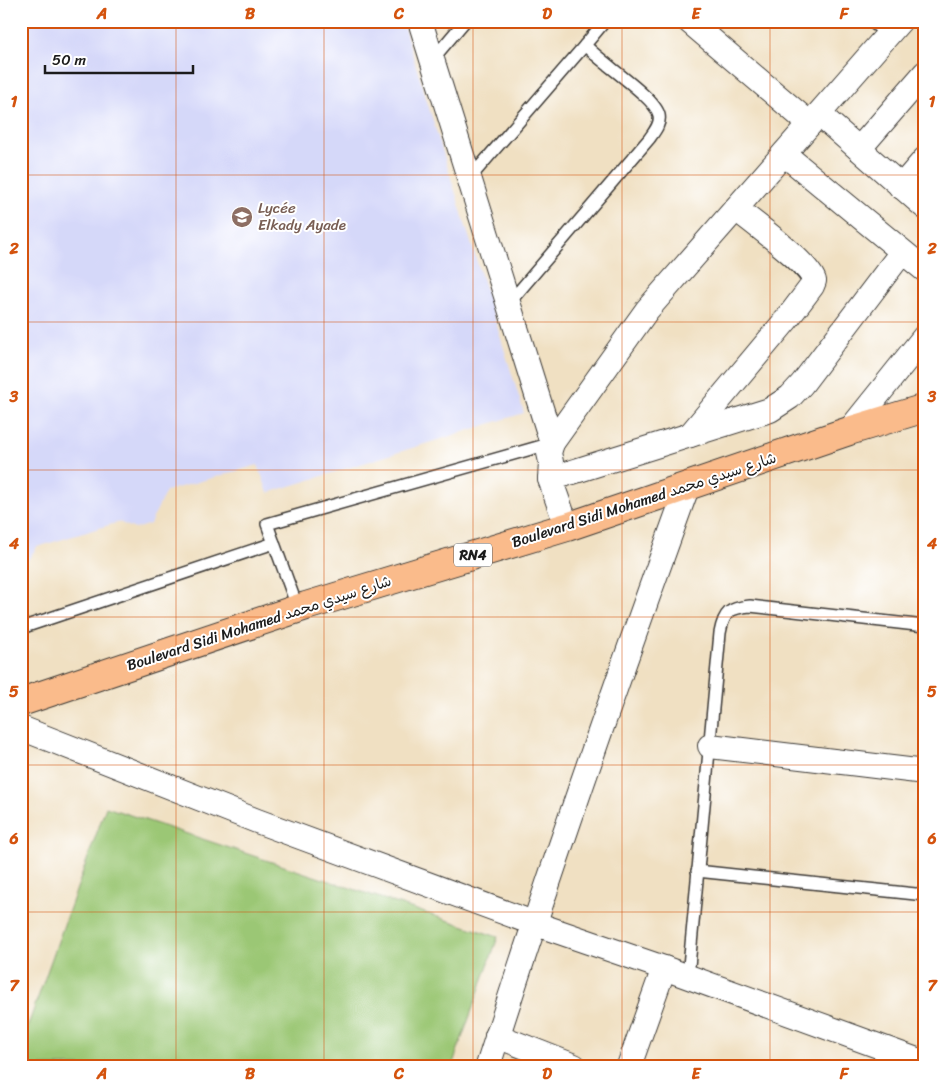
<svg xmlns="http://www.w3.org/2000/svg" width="946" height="1087" font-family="Sriracha,'Playpen Sans Arabic',sans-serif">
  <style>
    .built { fill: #d5d8f9 }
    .green { fill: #9bc774; stroke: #5c7248 }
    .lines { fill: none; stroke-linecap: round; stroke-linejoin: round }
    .service-casing { stroke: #3c3935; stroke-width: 14 }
    .minor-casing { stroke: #3c3935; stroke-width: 26 }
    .primary-casing { stroke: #3c3935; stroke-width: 30 }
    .service { stroke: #fff; stroke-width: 11 }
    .minor { stroke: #fff; stroke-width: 24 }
    .primary { stroke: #fabb8b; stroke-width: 28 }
    .grid { fill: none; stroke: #d4530e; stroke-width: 1; stroke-opacity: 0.55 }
    .labels { text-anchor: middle; stroke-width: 4; stroke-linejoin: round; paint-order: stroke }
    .shield { fill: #fff; stroke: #606060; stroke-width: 1 }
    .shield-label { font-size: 14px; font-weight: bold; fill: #1c1c1c }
    .education-label { font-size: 15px; fill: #785e54; stroke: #fff; text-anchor: start }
    .street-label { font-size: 15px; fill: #1c1c1c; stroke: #fff }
    .neatline { fill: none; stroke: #d4530e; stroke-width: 2 }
    .grid-label { font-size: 16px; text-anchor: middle; font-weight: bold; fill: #d4530e }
  </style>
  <rect width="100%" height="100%" fill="#fff"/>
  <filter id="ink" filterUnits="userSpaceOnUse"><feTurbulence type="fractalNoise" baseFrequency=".02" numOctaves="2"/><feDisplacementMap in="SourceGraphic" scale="10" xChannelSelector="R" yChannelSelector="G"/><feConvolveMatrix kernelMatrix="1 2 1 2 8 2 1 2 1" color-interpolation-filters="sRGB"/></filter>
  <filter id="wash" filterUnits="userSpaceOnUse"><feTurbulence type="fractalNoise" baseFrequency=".0096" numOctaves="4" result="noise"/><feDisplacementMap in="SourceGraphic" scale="20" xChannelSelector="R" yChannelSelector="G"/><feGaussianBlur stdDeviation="1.12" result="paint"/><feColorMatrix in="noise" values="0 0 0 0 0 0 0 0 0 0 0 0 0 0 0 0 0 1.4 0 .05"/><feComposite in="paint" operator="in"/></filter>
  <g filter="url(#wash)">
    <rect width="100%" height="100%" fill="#f0e0c2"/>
    <path class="built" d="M 21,21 L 402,21 L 524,413 L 268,493 L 258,465 L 166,491 L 150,524 L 135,529 L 119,522 L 37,547 L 23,567 L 21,568 Z"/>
    <path class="green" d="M 106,807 L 498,937 L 452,1066 L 21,1066 L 21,1045 Z"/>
  </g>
  <g filter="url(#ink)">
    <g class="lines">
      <g class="service-casing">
        <g id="service">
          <path d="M 871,21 L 888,35"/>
          <path d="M 432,60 L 465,21"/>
          <path d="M 470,178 L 585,45"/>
          <path d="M 509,303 L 649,139 C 654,132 661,124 659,115 C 655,97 600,62 585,45 L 605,21"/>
          <path d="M 298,609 L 267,524 L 552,443"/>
          <path d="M 21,628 L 274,543"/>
          <path d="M 697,871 L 925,895"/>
          <path d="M 688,977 L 720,633 C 724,612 729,608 750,606 L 925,626"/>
        </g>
      </g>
      <g class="minor-casing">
        <g id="minor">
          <path d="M 420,21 L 552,443 L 549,453 L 551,462 L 550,479 L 567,527"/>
          <path d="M 689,21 L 810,124"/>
          <path d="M 819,114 L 925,207"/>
          <path d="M 859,149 L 925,73"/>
          <path d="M 784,154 L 925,270"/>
          <path d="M 901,187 L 925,159"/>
          <path d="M 849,431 L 925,336"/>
          <path d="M 690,435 L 787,319 L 812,286 L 814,281 C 812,266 750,220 736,209"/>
          <path d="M 552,443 L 647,310 L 900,21"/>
          <path d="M 550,479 L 770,410 L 790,397 L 802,384 L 902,252"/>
          <path d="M 21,728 L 257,821 L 533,923 L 664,968 L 925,1063"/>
          <path d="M 710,746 L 925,772"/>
          <path d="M 497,1036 L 574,1066"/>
          <path d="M 488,1066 C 550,871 618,678 688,485"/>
          <path d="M 629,1066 L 664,968"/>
        </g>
      </g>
      <g class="primary-casing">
        <path id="primary" d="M 21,702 L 306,606 L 567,527 L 849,431 L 925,408"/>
      </g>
      <use href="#service" class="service"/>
      <use href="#minor" class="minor"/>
      <use href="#primary" class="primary"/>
    </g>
  </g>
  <path class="grid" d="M 176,21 L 176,1066M 324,21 L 324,1066M 473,21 L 473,1066M 622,21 L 622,1066M 770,21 L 770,1066M 21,175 L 925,175M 21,322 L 925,322M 21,470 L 925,470M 21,617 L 925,617M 21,765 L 925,765M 21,912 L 925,912"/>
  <defs>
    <g id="school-disc" transform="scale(1.125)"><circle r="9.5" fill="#8d6e63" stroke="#fff"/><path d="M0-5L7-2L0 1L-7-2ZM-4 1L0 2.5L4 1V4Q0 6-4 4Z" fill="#fff"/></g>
  </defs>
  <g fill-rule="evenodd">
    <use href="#school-disc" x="242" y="217"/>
  </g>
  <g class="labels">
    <rect class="shield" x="454" y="543.5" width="38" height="23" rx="4"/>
    <g class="shield-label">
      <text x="473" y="560">RN4</text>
    </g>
    <g class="education-label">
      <text x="258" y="213">Lycée<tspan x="258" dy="17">Elkady Ayade</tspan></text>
    </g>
    <g class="street-label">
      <text transform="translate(644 500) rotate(-18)" y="5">Boulevard Sidi Mohamed شارع سيدي محمد</text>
      <text transform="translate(259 623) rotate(-18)" y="5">Boulevard Sidi Mohamed شارع سيدي محمد</text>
    </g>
  </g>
  <rect width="946" height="1087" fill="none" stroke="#fff" stroke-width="55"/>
  <path d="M45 65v8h148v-8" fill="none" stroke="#1c1c1c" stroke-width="2.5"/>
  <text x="52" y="65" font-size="15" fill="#1c1c1c" stroke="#ffffff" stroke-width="4" paint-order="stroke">50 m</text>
  <rect x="28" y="28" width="890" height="1032" class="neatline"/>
  <g class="grid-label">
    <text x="102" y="19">A</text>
    <text x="250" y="19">B</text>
    <text x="399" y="19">C</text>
    <text x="547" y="19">D</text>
    <text x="696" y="19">E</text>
    <text x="844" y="19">F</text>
    <text x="14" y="107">1</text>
    <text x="932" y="107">1</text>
    <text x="14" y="254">2</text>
    <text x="932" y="254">2</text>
    <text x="14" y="402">3</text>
    <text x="932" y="402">3</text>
    <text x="14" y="549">4</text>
    <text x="932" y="549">4</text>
    <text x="14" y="697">5</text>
    <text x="932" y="697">5</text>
    <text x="14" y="844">6</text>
    <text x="932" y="844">6</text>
    <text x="14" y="991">7</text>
    <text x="932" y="991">7</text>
    <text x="102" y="1079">A</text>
    <text x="250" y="1079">B</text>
    <text x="399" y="1079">C</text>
    <text x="547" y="1079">D</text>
    <text x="696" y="1079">E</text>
    <text x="844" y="1079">F</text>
  </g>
</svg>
